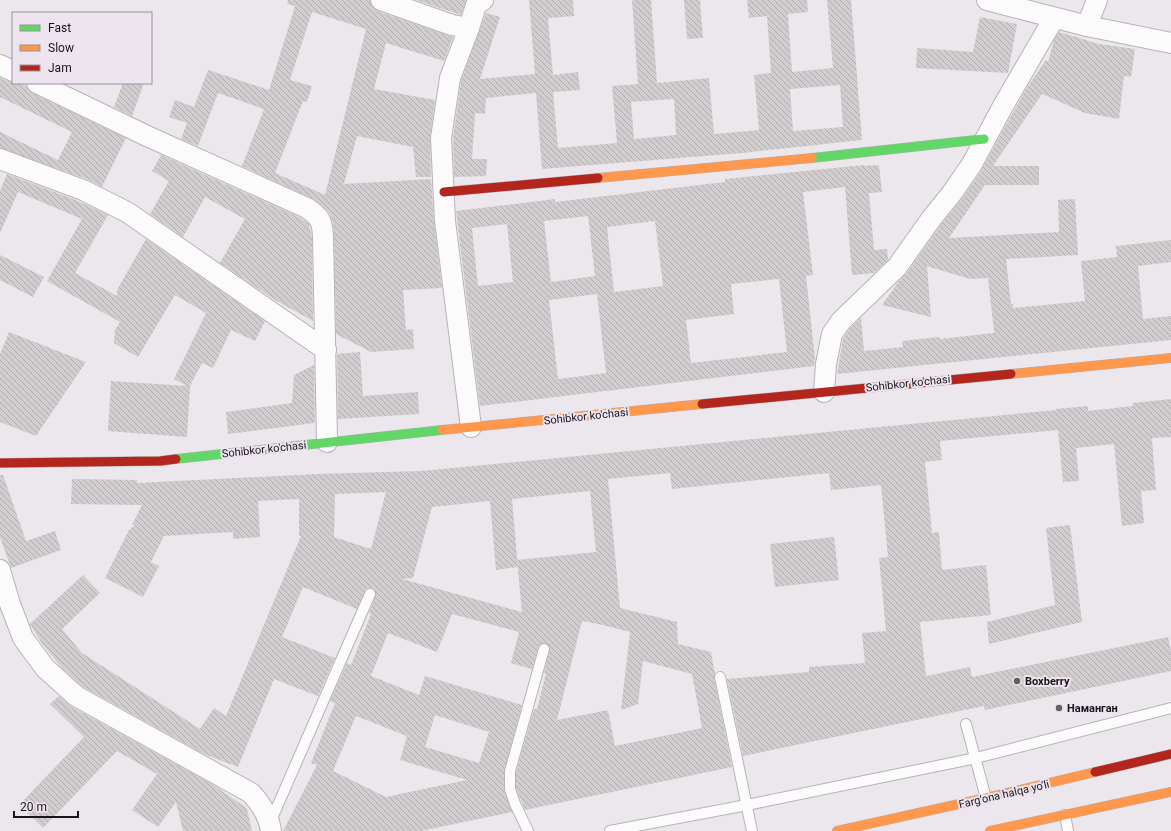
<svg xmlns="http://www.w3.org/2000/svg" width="1171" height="831" font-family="Roboto,sans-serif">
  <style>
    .building { fill: url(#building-back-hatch); fill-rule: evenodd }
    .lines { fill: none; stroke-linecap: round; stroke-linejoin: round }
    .lane-casing { stroke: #b7b3b8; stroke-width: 12 }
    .street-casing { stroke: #b7b3b8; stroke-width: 22 }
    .fast-casing { stroke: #b7b3b8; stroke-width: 10 }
    .slow-casing { stroke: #b7b3b8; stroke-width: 10 }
    .jam-casing { stroke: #b7b3b8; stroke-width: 10 }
    .lane { stroke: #fcfbfc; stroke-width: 10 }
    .street { stroke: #fcfbfc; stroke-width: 20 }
    .fast { stroke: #63d668; stroke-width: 9 }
    .slow { stroke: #ff974d; stroke-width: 9 }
    .jam { stroke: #b3261e; stroke-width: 9 }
    .poi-dot { fill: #635f64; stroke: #ede4f0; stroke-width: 1.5 }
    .labels { text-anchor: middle; stroke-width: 4; stroke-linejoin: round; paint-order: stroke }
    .street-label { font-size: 11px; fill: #19161a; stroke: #ede4f0 }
    .poi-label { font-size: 11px; font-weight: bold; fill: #19161a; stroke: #ede4f0; text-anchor: start }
  </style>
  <defs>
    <pattern id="building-back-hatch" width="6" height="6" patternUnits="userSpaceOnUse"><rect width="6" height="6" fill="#d1ccce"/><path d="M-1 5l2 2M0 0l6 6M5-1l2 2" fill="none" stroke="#b3aeb0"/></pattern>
  </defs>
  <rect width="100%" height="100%" fill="#ece7ed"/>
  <g class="building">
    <path d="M 288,0 L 370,0 L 372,7 L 377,11 L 453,37 L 444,61 L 386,43 L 374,89 L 435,100 L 430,138 L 431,177 L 416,177 L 413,147 L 357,136 L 344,184 L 431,179 L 434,222 L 442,288 L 403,290 L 406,330 L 413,329 L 414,349 L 371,352 L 336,334 L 334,235 L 333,223 L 330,214 L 323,206 L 312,198 L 242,166 L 264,109 L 218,93 L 198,146 L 181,139 L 187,123 L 169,117 L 175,100 L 194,107 L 208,70 L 269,90 L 295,6 L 287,4 ZM 312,12 L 366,29 L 325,195 L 275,173 L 303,101 L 307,102 L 312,86 L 290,80 Z"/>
    <path d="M 416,0 L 466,0 L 461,15 Z"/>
    <path d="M 529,0 L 573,0 L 574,16 L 548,18 L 553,75 L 578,72 L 580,90 L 553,92 L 558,148 L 617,143 L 612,86 L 638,84 L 632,0 L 651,0 L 657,83 L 709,78 L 714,134 L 759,130 L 754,75 L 771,73 L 767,16 L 749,18 L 747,0 L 807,0 L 808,12 L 788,14 L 792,72 L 833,68 L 827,0 L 851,0 L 862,140 L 742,153 L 542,169 L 536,93 L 486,98 L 485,114 L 475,113 L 472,159 L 487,159 L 486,176 L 454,177 L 453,139 L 461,81 L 486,13 L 500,17 L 480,79 L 535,74 ZM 840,85 L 843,127 L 793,131 L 790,89 ZM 674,99 L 676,135 L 634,139 L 631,102 Z"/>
    <path d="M 684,0 L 700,0 L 703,38 L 687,39 Z"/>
    <path d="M 980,17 L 1017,24 L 1008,73 L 916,68 L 917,48 L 973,52 Z"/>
    <path d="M 1059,32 L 1099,44 L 1135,49 L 1131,77 L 1124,76 L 1119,119 L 1085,113 L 1042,94 L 993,166 L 1039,166 L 1039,185 L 985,185 L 949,238 L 1059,232 L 1058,200 L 1075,199 L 1078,255 L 1006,259 L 1011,304 L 1013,304 L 1013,308 L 1085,301 L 1081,261 L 1117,257 L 1116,246 L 1171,240 L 1171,262 L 1138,266 L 1143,319 L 1171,316 L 1171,340 L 837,374 L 843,339 L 850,328 L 861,318 L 864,351 L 903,347 L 902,341 L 939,337 L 940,339 L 994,333 L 994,332 L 996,332 L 994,331 L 988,278 L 970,279 L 927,266 L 931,317 L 882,305 L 899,281 L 906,274 L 940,226 L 961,200 L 981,171 L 1026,89 L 1046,60 L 1048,62 L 1054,40 Z"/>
    <path d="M 0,78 L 13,83 L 19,83 L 26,86 L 28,90 L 32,93 L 126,138 L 102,187 L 87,179 L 0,148 L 0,132 L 58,160 L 72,132 L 0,97 Z"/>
    <path d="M 123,83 L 144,83 L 132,116 L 114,107 Z"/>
    <path d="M 161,155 L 301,218 L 309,224 L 312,237 L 313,321 L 275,300 L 220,263 L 245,219 L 205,197 L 183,237 L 150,214 L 169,181 L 152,171 Z"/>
    <path d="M 864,165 L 864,166 L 879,165 L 882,192 L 869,193 L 874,250 L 887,249 L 888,260 L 874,273 L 852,275 L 845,187 L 803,192 L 813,275 L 806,276 L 815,359 L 814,366 L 480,406 L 456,211 L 555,199 L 555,202 L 725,182 L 725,179 ZM 588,216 L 595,276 L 551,282 L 544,221 ZM 655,221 L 663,286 L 614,292 L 607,227 ZM 507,224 L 513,282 L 478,286 L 472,228 ZM 779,279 L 787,352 L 691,363 L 686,320 L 734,314 L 731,284 ZM 597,294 L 606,373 L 558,379 L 549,300 Z"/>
    <path d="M 7,174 L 78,201 L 108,215 L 75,273 L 117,296 L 117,290 L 146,239 L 265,321 L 255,341 L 231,330 L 213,368 L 202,363 L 190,386 L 187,437 L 108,431 L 111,381 L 187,386 L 174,379 L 206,313 L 175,295 L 138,357 L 114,343 L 115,330 L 120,322 L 47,281 L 82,219 L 18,192 L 0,233 L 0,191 Z"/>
    <path d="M 0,255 L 44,277 L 33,297 L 0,280 Z"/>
    <path d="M 9,332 L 86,362 L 36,436 L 0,422 L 0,354 Z"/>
    <path d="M 360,352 L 363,396 L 418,392 L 419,414 L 338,419 L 337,354 Z"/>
    <path d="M 314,365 L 315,421 L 314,423 L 228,434 L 226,412 L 292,403 L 294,375 Z"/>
    <path d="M 1171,399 L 1171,437 L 1152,438 L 1156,490 L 1141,491 L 1144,523 L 1122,526 L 1114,444 L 1076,448 L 1079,481 L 1063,482 L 1058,430 L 940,441 L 942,460 L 925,462 L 932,533 L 939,532 L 942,570 L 986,565 L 991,615 L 920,622 L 926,676 L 970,667 L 972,677 L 1168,637 L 1171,651 L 1171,671 L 985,710 L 984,706 L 743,756 L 727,679 L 809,672 L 809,667 L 865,663 L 862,633 L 886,631 L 879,558 L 888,557 L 881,485 L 831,490 L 829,473 L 672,489 L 670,473 L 608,479 L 620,608 L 677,622 L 678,644 L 711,652 L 715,674 L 714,678 L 732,767 L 525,810 L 516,788 L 516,772 L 534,709 L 537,709 L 546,673 L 544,673 L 550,647 L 545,643 L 539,645 L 532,669 L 511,663 L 519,632 L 452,614 L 437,652 L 388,633 L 371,676 L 419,695 L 425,676 L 522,705 L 504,771 L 504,791 L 512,812 L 421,831 L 283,831 L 317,765 L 311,763 L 335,703 L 330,701 L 347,663 L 351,665 L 371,614 L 369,613 L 376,594 L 373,588 L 369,588 L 366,589 L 357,609 L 303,587 L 282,637 L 335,658 L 318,696 L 274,679 L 238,767 L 204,754 L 83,687 L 63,669 L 43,645 L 30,624 L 83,575 L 100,593 L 62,629 L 82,653 L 200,729 L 214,708 L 226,716 L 301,536 L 299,536 L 299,499 L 258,501 L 260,537 L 233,539 L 233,532 L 164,536 L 151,562 L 159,566 L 143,597 L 105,578 L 129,530 L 136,524 L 132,525 L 142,505 L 71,504 L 72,479 L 137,480 L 137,483 L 317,474 L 421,471 L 1056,410 L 1056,409 L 1088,406 L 1088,411 L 1133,406 L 1133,403 ZM 590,491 L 596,552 L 517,560 L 522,612 L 402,579 L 413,578 L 432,507 L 490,501 L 496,570 L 518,567 L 512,499 ZM 386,492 L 371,549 L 334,537 L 335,494 ZM 582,621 L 603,625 L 630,632 L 621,710 L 638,704 L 643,661 L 692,674 L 702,728 L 615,746 L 608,710 L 557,720 ZM 435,715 L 489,732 L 479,763 L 425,747 ZM 356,716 L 407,736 L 400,760 L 467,780 L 386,797 L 333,771 Z"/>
    <path d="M 0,475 L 3,475 L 26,541 L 55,531 L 61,550 L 11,568 L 0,537 Z"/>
    <path d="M 1070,525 L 1082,622 L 989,644 L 987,622 L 1055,605 L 1046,528 Z"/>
    <path d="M 834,537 L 839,580 L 775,587 L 770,544 Z"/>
    <path d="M 59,696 L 70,706 L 212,784 L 245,807 L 247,809 L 252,831 L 183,831 L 176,802 L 158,827 L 132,810 L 157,774 L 117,751 L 43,828 L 19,805 L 84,737 L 50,704 Z"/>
  </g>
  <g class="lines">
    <g class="lane-casing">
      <g id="lane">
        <path d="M 720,677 L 752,831"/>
        <path d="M 966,724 L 986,798"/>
        <path d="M 1065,815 L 1068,831"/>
        <path d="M 270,823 L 370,594"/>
        <path d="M 528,831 L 515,804 L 510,789 L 510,771 L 544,649"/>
        <path d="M 610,831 L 747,805 L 976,758 L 1171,708"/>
      </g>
    </g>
    <g class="street-casing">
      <g id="street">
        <path d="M 381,0 L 452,25 L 469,28"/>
        <path d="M 987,0 L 1087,26"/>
        <path d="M 1097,0 L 1087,26 L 1171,43"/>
        <path d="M 0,65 L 13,71"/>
        <path d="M 37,83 L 147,136 L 307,208 C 320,217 322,220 323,236 L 327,442"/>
        <path d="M 0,159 L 83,190 L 127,212 L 326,350"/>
        <path d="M 824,392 L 826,364 L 832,334 L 841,321 L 897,267 L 931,219 L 952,193 L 972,164 L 1003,106 L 1054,18"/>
        <path d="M 471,427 L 445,221 L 441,138 L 450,78 L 469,28 L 476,5 L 483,0"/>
        <path d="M 0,570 L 10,604 L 23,638 L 45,668 L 76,696 L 251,793 C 261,804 269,816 271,831"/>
      </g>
    </g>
    <g class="fast-casing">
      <g id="fast">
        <path d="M 812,158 L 984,139"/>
        <path d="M 176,459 L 442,430"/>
      </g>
    </g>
    <g class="slow-casing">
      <g id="slow">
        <path d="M 598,178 L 812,158"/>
        <path d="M 1011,374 L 1171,358"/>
        <path d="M 442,430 L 702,404"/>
        <path d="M 837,831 L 986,798 L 1095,772"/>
        <path d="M 990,831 L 1171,792"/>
      </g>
    </g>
    <g class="jam-casing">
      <g id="jam">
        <path d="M 444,192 L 598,178"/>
        <path d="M 702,404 L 1011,374"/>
        <path d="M 0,463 L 160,461 L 176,459"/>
        <path d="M 1095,772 L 1171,754"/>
      </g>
    </g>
    <use href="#lane" class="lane"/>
    <use href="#street" class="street"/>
    <use href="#fast" class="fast"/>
    <use href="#slow" class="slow"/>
    <use href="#jam" class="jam"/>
  </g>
  <g class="poi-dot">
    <circle cx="1017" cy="681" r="4"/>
    <circle cx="1059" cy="708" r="4"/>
  </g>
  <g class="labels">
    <g class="street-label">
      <text transform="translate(908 383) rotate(-6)" y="4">Sohibkor ko'chasi</text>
      <text transform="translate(586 416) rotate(-6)" y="4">Sohibkor ko'chasi</text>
      <text transform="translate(264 449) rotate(-6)" y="4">Sohibkor ko'chasi</text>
      <text transform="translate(1004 794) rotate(-13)" y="4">Farg‘ona halqa yo‘li</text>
    </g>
    <g class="poi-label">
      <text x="1025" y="685">Boxberry</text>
      <text x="1067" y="712">Наманган</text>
    </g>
  </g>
  <rect x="12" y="12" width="140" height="72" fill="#ede4f0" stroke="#98929a"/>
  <rect x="20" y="25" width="20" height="6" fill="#63d668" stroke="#98929a"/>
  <text x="48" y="32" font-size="12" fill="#19161a">Fast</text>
  <rect x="20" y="45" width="20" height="6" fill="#ff974d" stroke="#98929a"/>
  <text x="48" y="52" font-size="12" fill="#19161a">Slow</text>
  <rect x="20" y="65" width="20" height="6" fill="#b3261e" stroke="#98929a"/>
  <text x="48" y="72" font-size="12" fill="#19161a">Jam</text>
  <path d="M14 811v6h64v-6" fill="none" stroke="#19161a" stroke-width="2"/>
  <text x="20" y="811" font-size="12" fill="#19161a" stroke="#ede4f0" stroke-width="3" paint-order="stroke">20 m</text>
</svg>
